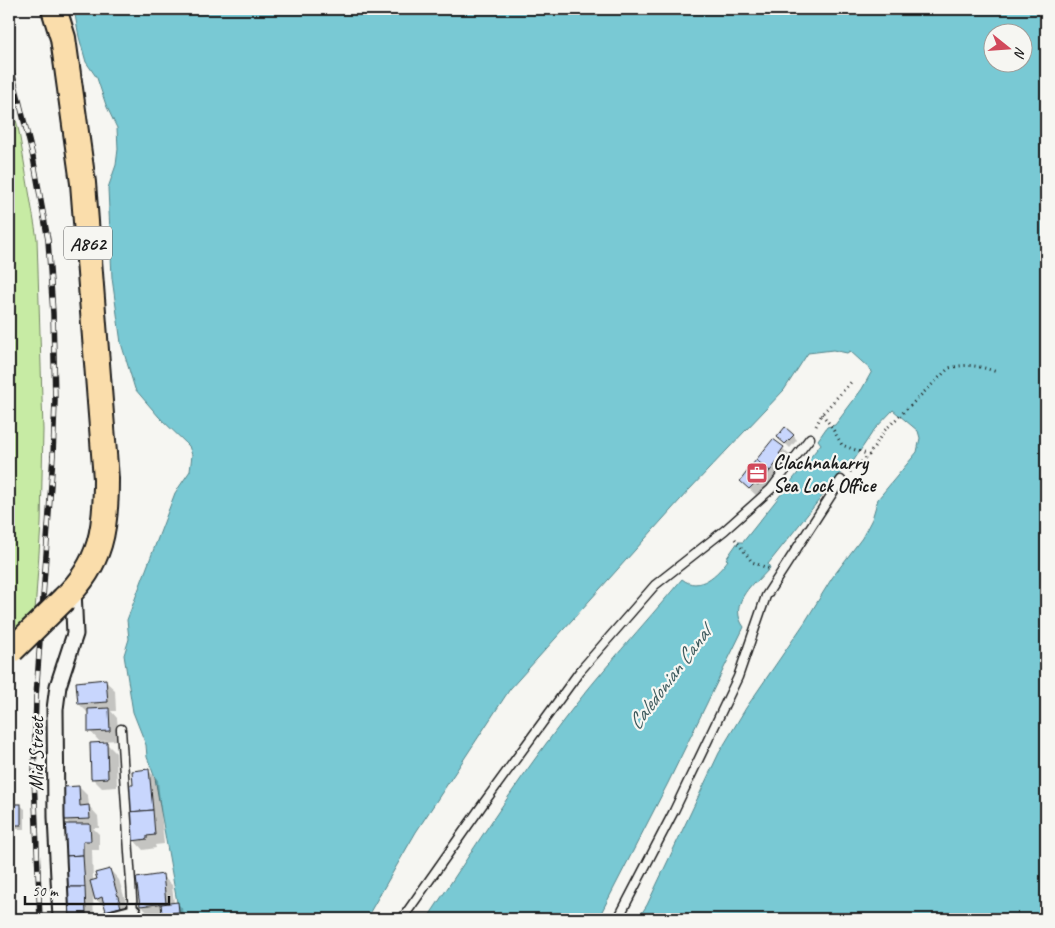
<svg xmlns="http://www.w3.org/2000/svg" width="1055" height="928" font-family="Caveat,sans-serif">
  <style>
    .green { fill: #c7eba4; stroke: #728460 }
    .water { fill: #79c9d4; stroke: #54848a; fill-rule: evenodd }
    .shadow { fill: #0003 }
    .building { fill: #c8d6fd; stroke: #1c1c1c }
    .lines { fill: none; stroke-linecap: round; stroke-linejoin: round }
    .lane-casing { stroke: #1c1c1c; stroke-width: 11 }
    .street-casing { stroke: #1c1c1c; stroke-width: 19 }
    .primary-casing { stroke: #1c1c1c; stroke-width: 28 }
    .path { stroke: #1c1c1c; stroke-width: 3; stroke-dasharray: 1 4; stroke-linecap: butt }
    .lane { stroke: #f6f6f2; stroke-width: 8 }
    .street { stroke: #f6f6f2; stroke-width: 15 }
    .primary { stroke: #faddab; stroke-width: 24 }
    .rail-casing { stroke: #1c1c1c; stroke-width: 5.5 }
    .rail { stroke: #f6f6f2; stroke-width: 4; stroke-dasharray: 11; stroke-linecap: butt }
    .primary-bridge-casing { stroke: #1c1c1c; stroke-width: 28; stroke-linecap: butt }
    .primary-bridge { stroke: #faddab; stroke-width: 24 }
    .labels { text-anchor: middle; stroke-width: 4.5; stroke-linejoin: round; paint-order: stroke }
    .shield { fill: #f6f6f2; stroke: #5d5d5c; stroke-width: 1 }
    .shield-label { font-size: 19px; font-weight: bold; fill: #1c1c1c }
    .poi-label { font-size: 20px; font-weight: bold; fill: #1c1c1c; stroke: #f6f6f2; text-anchor: start }
    .street-label { font-size: 20px; fill: #1c1c1c; stroke: #f6f6f2 }
    .water-label { font-size: 21px; font-style: italic; fill: #3d595c; stroke: #f6f6f2 }
  </style>
  <rect width="100%" height="100%" fill="#f6f6f2"/>
  <filter id="ink" filterUnits="userSpaceOnUse"><feTurbulence type="fractalNoise" baseFrequency=".02" numOctaves="2"/><feDisplacementMap in="SourceGraphic" scale="10" xChannelSelector="R" yChannelSelector="G"/><feConvolveMatrix kernelMatrix="1 2 1 2 8 2 1 2 1" color-interpolation-filters="sRGB"/></filter>
  <g filter="url(#ink)">
    <path class="green" d="M 9,92 L 19,132 L 37,239 L 43,430 L 41,524 L 35,611 L 9,638 Z"/>
    <path class="water" d="M 74,9 L 1046,9 L 1046,919 L 638,919 L 647,905 L 719,753 L 746,708 L 805,622 L 832,578 L 862,538 L 872,519 L 878,499 L 917,452 L 920,438 L 918,431 L 893,410 L 874,430 L 850,466 L 847,465 L 768,564 L 770,568 L 756,583 L 754,582 C 742,595 732,611 744,627 L 668,783 L 598,919 L 427,919 C 471,853 514,785 563,721 C 600,672 643,626 682,579 C 699,593 718,574 728,560 L 726,559 L 738,542 L 743,542 L 821,444 L 818,440 L 827,427 L 835,425 L 862,389 L 872,371 L 850,351 L 847,353 L 833,350 L 808,353 L 784,390 L 689,490 L 510,689 L 416,832 L 366,919 L 180,919 L 155,778 L 147,757 L 146,745 L 133,712 L 124,655 L 129,639 L 127,620 L 175,493 L 190,471 L 192,455 L 189,446 L 159,417 L 135,389 L 121,343 L 112,278 L 108,188 L 116,165 L 118,149 L 117,128 L 106,105 L 97,78 L 86,62 L 79,37 ZM 992,32 L 1022,32 L 1022,62 L 992,62 Z"/>
    <g class="shadow">
      <path d="M 793,435 L 797,440 L 790,448 L 783,441 Z"/>
      <path d="M 773,440 L 793,458 L 759,498 L 741,481 Z"/>
      <path d="M 105,681 L 115,690 L 116,711 L 111,711 L 117,718 L 119,740 L 99,741 L 90,731 L 89,714 L 79,704 Z"/>
      <path d="M 107,744 L 116,753 L 117,787 L 102,788 L 92,778 Z"/>
      <path d="M 149,771 L 158,780 L 164,844 L 155,845 L 156,848 L 143,850 L 134,840 Z"/>
      <path d="M 79,787 L 88,796 L 89,806 L 98,816 L 99,828 L 93,828 L 99,834 L 99,850 L 92,850 L 93,881 L 99,880 L 110,870 L 119,880 L 130,916 L 116,919 L 106,908 L 93,897 L 94,919 L 75,919 L 70,914 L 71,825 L 65,820 Z"/>
      <path d="M 9,805 L 20,805 L 25,809 L 25,829 L 13,829 L 9,825 Z"/>
      <path d="M 162,876 L 172,885 L 174,904 L 178,904 L 182,908 L 183,916 L 168,918 L 163,913 L 150,915 L 141,906 Z"/>
    </g>
    <g class="building">
      <path d="M 785,427 L 794,435 L 785,444 L 777,437 Z"/>
      <path d="M 773,439 L 784,447 L 779,454 L 782,456 L 770,471 L 756,460 Z"/>
      <path d="M 756,460 L 770,471 L 758,485 L 755,483 L 749,489 L 740,481 Z"/>
      <path d="M 106,679 L 108,702 L 78,704 L 76,682 Z"/>
      <path d="M 109,708 L 110,731 L 88,732 L 88,709 Z"/>
      <path d="M 107,742 L 108,778 L 91,779 L 90,743 Z"/>
      <path d="M 149,769 L 153,810 L 129,812 L 127,785 L 133,785 L 132,771 Z"/>
      <path d="M 79,786 L 80,806 L 89,805 L 90,819 L 64,820 L 63,787 Z"/>
      <rect x="9" y="804" width="12" height="21"/>
      <path d="M 153,810 L 155,835 L 147,836 L 147,839 L 132,841 L 129,812 Z"/>
      <path d="M 65,824 L 90,824 L 91,841 L 83,841 L 83,855 L 66,856 Z"/>
      <path d="M 83,855 L 85,887 L 67,887 L 66,856 Z"/>
      <path d="M 110,869 L 121,907 L 106,911 L 102,897 L 95,900 L 90,881 L 97,879 L 95,873 Z"/>
      <path d="M 163,874 L 166,903 L 140,906 L 136,878 Z"/>
      <path d="M 67,887 L 85,887 L 86,914 L 68,914 Z"/>
      <path d="M 178,902 L 179,912 L 162,914 L 161,904 Z"/>
    </g>
    <g class="lines">
      <g class="lane-casing">
        <g id="lane">
          <path d="M 121,729 L 133,913"/>
          <path d="M 402,919 L 483,804 L 580,671 L 655,585 L 725,530 L 771,489 L 810,438"/>
          <path d="M 618,919 L 674,811 L 738,677 L 766,596 L 841,480"/>
        </g>
      </g>
      <g class="street-casing">
        <g id="street">
          <path d="M 61,919 L 56,817 L 55,709 L 58,686 L 75,634 L 73,590"/>
          <path d="M 110,919 L 133,913"/>
        </g>
      </g>
      <g class="primary-casing">
        <path id="primary" d="M 54,9 L 63,38 L 83,183 L 106,479 C 106,528 102,563 64,599"/>
      </g>
      <g class="path">
        <path d="M 822,414 L 831,426 L 842,445 L 869,455"/>
        <path d="M 816,426 L 822,414 L 853,380"/>
        <path d="M 850,472 L 869,455 L 884,431 L 949,368 C 968,363 979,366 997,372"/>
        <path d="M 735,539 L 752,562 L 770,569"/>
      </g>
      <use href="#lane" class="lane"/>
      <use href="#street" class="street"/>
      <use href="#primary" class="primary"/>
      <g class="rail-casing">
        <path id="rail" d="M 9,60 L 33,157 L 48,240 L 53,313 L 55,401 L 53,456 L 36,697 L 34,778 L 40,919"/>
      </g>
      <use href="#rail" class="rail"/>
      <g class="primary-bridge-casing">
        <path id="primary-bridge" d="M 12,650 L 64,599"/>
      </g>
      <use href="#primary-bridge" class="primary-bridge"/>
    </g>
  </g>
  <defs>
    <g id="office-square" transform="scale(1.125)"><rect x="-9" y="-9" width="18" height="18" rx="4" fill="#d1495b" stroke="#f6f6f2"/><path d="M-6-3h4V-5.5h4V-3h4V5H-6ZM-1-4.5V-3h2v-1.5ZM-6 0V1H6V0Z" fill="#fff"/></g>
  </defs>
  <g fill-rule="evenodd">
    <use href="#office-square" x="757" y="473"/>
  </g>
  <g class="labels">
    <rect class="shield" x="64" y="226.5" width="48" height="33" rx="4"/>
    <g class="shield-label">
      <text x="88" y="250">A862</text>
    </g>
    <g class="poi-label">
      <text x="773" y="469">Clachnaharry<tspan x="773" dy="23">Sea Lock Office</tspan></text>
    </g>
    <g class="street-label">
      <text transform="translate(36 754) rotate(-90)" y="7">Mid Street</text>
    </g>
    <g class="water-label">
      <text transform="translate(669 678) rotate(-53)" y="7">Caledonian Canal</text>
    </g>
  </g>
  <rect width="1055" height="928" fill="none" stroke="#f6f6f2" stroke-width="30"/>
  <rect x="15" y="15" width="1025" height="898" fill="none" stroke="#1c1c1c" stroke-width="2" filter="url(#ink)"/>
  <g transform="translate(1008 48) rotate(107)"><circle r="24" fill="#f6f6f2" stroke="#9f9f9c"/>
  <path d="M0-4L9 19L0 12L-9 19Z" fill="#d1495b"/>
  <text y="-8" font-size="14" font-weight="bold" text-anchor="middle" fill="#1c1c1c">N</text>
  </g>
  <path d="M25 896v8h144v-8" fill="none" stroke="#1c1c1c" stroke-width="2.5"/>
  <text x="32" y="896" font-size="15" fill="#1c1c1c" stroke="#f6f6f2" stroke-width="4" paint-order="stroke">50 m</text>
</svg>
